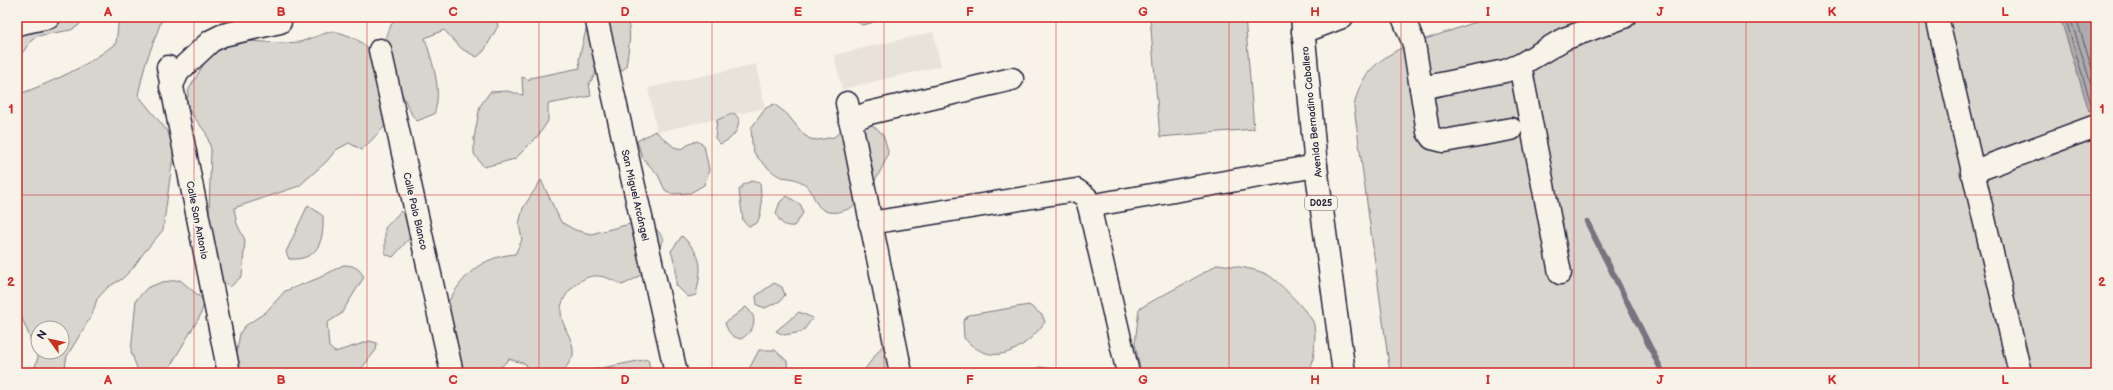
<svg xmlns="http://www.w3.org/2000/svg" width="2113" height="390" font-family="'Balsamiq Sans',sans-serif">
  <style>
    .built { fill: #e7e3db }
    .green { fill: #d8d5cf; stroke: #7d7c85; fill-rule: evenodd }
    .water { fill: #aeabad; stroke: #76747f }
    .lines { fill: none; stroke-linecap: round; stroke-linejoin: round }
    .shore { stroke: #5a5969; stroke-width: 1 }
    .stream { stroke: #76747f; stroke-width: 6 }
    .minor-casing { stroke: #22223b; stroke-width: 25 }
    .major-casing { stroke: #22223b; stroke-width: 25 }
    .minor { stroke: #f7f3e8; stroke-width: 22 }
    .major { stroke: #f7f3e8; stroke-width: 22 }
    .grid { fill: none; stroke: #d62828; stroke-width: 1; stroke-opacity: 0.55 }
    .labels { text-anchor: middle; stroke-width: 3; stroke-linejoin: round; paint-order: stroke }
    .shield { fill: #f7f3e8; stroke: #62616f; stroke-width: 1 }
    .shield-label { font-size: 9px; font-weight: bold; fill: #22223b }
    .street-label { font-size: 10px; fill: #22223b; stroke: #f7f3e8 }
    .neatline { fill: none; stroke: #d62828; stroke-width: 1.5 }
    .grid-label { font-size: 13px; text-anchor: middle; font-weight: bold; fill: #d62828 }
  </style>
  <rect width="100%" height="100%" fill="#f7f3e8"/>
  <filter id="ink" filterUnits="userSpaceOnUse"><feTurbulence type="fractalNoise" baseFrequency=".025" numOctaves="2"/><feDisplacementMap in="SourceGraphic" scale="8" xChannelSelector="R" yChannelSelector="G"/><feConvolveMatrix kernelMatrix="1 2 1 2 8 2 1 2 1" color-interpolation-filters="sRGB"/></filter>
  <g filter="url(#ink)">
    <g class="built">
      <path d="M 933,32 L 941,66 L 842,89 L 834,55 Z"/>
      <path d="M 756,64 L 765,108 L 657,132 L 648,88 Z"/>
    </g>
    <g class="green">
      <path d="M 35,17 L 85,17 L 78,26 L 71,30 L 37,36 L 31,41 L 17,60 L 17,26 Z"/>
      <path d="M 119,17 L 161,17 L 162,19 L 145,65 L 138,95 L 168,132 L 174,148 L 163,230 L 142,255 L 133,268 L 122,279 L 108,287 L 97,299 L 92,315 L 67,356 L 64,373 L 33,373 L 38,357 L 17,306 L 17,95 C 52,82 87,67 116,43 ZM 38,328 L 62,328 L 62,352 L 38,352 Z"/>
      <path d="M 398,17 L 495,17 L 498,26 L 484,51 L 477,57 L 462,49 L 444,30 L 425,38 C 432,62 443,90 434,114 L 417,121 L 412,115 L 400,90 L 385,41 L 391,25 Z"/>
      <path d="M 589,17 C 593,37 606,67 589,83 L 591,96 L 548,104 L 548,121 L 538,136 L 515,159 L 484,167 L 474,154 L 474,138 L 480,106 L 490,92 L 507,91 L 523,95 L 522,77 L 530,80 L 530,78 L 580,68 L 579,59 Z"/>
      <path d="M 603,17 L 626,17 C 633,33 628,50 626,67 L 620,72 L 609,59 Z"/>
      <path d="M 879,17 L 871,23 L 862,25 L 852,18 Z"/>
      <path d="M 1150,17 L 1245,17 L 1254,129 L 1160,137 Z"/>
      <path d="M 1491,17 L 2096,17 L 2096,373 L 1390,373 L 1354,107 C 1360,74 1376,61 1405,46 Z"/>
      <path d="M 332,31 C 372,38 379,63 397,96 L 385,126 L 362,150 L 349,143 L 336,150 L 326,162 L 299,186 L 234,208 L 237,224 L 245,240 L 242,276 L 230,287 L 218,276 L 208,245 L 211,149 L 206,133 L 186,106 L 189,89 L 214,47 L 248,41 L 282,43 L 300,42 Z"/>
      <path d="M 774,104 L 787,114 L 803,134 L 810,139 L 818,140 L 834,137 L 854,119 C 864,122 876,125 883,135 C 884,138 888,149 888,152 C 887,162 867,196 859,202 C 852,209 838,214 828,212 C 811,207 816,188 801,182 C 794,178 788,178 781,177 C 775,175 756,158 754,152 C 751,145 752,136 751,128 L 766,108 Z"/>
      <path d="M 734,113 L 739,119 C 738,133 732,139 720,144 L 715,138 L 717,120 Z"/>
      <path d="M 655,131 L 674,147 L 682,149 L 689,144 L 697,141 L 704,145 L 709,170 L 704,185 L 690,193 L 672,194 L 665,190 L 658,175 L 642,157 L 637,141 Z"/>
      <path d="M 541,180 L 561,222 L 575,230 L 591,234 L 638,222 L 654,226 L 664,239 C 651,263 649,274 622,285 C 613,280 603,275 593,276 C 578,278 561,296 561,310 C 560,327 575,338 573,355 C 572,360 565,368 562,373 L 529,373 L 526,364 L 509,359 L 495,373 L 469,373 L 456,365 L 439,318 C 458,284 472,258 515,254 L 522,240 L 519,224 L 523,208 Z"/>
      <path d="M 752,181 L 760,183 C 761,197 764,210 757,223 L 749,226 L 743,221 L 739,190 L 744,184 Z"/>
      <path d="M 787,196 L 801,205 L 803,213 L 794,226 C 784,227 780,223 776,213 L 780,202 Z"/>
      <path d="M 308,205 L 323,216 C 324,240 319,261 289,259 L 286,252 Z"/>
      <path d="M 401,211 L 415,232 L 393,257 L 385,254 L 385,228 Z"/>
      <path d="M 682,236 C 704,258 702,266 696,295 L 688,297 L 676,285 L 676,268 L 671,251 Z"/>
      <path d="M 1218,264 C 1234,267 1251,267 1266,274 C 1275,277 1309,313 1313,322 C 1317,331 1314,364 1309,373 L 1141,373 L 1135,344 L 1139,309 C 1165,293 1192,281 1218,264 Z"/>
      <path d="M 343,265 C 354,265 359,268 364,277 L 341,314 L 327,323 L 329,347 L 335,352 L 370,341 L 377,343 L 376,350 L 358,373 L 227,373 L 237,351 L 240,333 L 245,326 L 266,312 L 285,291 L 319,278 Z"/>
      <path d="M 180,280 L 205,301 L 200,316 L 168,370 L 168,373 L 139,373 L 131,352 L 136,300 L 147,288 L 162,282 Z"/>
      <path d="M 774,283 L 782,287 L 785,295 L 780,301 L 765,308 L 757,305 L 756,296 Z"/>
      <path d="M 1029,305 L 1042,315 L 1045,322 C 1024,350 993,370 964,338 L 963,321 L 969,315 Z"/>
      <path d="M 746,307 C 759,318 755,330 741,339 C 731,337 728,332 725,323 Z"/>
      <path d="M 799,312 L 813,318 L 802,332 L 784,335 L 776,331 Z"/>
      <path d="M 899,344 L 910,356 L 911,373 L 862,373 L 883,345 Z"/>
      <path d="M 759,350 L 775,350 L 787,361 L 788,373 L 749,373 L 749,369 Z"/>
      <path d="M 648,359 L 651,373 L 576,373 Z"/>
      <path d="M 1040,367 L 1058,370 L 1062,373 L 1029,373 Z"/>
    </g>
    <path class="water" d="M 2060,17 L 2096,17 L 2096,108 L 2089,111 Z"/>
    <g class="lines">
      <g class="shore">
        <path d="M 2065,17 L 2091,104 L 2096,105"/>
        <path d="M 2070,17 L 2096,100"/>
        <path d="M 2076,17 L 2096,82"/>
      </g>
      <path class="stream" d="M 1587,222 L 1663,373"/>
      <g class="minor-casing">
        <g id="minor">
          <path d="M 596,17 L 676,373"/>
          <path d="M 1403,17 L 1414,44 L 1428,132 L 1432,138 L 1444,141 L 1511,129"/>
          <path d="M 1937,17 L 2020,373"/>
          <path d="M 17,24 L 49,17"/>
          <path d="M 380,50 L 452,373"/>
          <path d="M 1520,65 L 1560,273"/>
          <path d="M 168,67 L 229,373"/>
          <path d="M 171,87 L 178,72 L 211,41 L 223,35 L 280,22"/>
          <path d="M 1421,88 L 1505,71 L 1520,65 L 1564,39 L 1624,17"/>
          <path d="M 847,103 L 901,373"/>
          <path d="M 850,121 L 869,113 L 1012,79"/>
          <path d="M 1972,172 L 2096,126"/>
          <path d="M 1089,206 L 1316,166"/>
          <path d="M 870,223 L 1076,190 L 1086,197 L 1089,206 L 1128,373"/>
        </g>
      </g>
      <g class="major-casing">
        <g id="major">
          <path d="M 1302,17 L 1316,166 L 1344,373"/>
          <path d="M 1303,32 L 1342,17"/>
        </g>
      </g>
      <use href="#minor" class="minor"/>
      <use href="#major" class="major"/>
    </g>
  </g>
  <path class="grid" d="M 194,17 L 194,373M 367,17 L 367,373M 539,17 L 539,373M 712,17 L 712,373M 884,17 L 884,373M 1056,17 L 1056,373M 1229,17 L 1229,373M 1401,17 L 1401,373M 1574,17 L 1574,373M 1746,17 L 1746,373M 1919,17 L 1919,373M 17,195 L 2096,195"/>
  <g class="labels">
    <rect class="shield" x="1305" y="196" width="32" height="14" rx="3"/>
    <g class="shield-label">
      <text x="1321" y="206">D025</text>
    </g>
    <g class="street-label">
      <text transform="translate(1311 112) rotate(-96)" y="4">Avenida Bernadino Caballero</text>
      <text transform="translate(636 195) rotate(77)" y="4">San Miguel Arcángel</text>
      <text transform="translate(416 211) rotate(77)" y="4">Calle Palo Blanco</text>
      <text transform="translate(198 220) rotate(79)" y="4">Calle San Antonio</text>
    </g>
  </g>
  <rect width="2113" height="390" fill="none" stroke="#f7f3e8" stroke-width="44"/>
  <g transform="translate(50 340) rotate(303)"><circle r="19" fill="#f7f3e8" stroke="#a29fa3"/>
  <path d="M0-3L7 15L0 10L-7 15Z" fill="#c8321e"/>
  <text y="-6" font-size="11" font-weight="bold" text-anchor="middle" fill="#22223b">N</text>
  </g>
  <rect x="22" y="22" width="2069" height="346" class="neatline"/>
  <g class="grid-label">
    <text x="108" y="16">A</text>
    <text x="281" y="16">B</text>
    <text x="453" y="16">C</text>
    <text x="625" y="16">D</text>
    <text x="798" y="16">E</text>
    <text x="970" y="16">F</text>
    <text x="1143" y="16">G</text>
    <text x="1315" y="16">H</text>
    <text x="1488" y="16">I</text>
    <text x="1660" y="16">J</text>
    <text x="1832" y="16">K</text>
    <text x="2005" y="16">L</text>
    <text x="11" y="113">1</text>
    <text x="2102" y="113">1</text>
    <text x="11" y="286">2</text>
    <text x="2102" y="286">2</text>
    <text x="108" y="384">A</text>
    <text x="281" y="384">B</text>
    <text x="453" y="384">C</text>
    <text x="625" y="384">D</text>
    <text x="798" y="384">E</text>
    <text x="970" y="384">F</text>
    <text x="1143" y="384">G</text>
    <text x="1315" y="384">H</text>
    <text x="1488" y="384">I</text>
    <text x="1660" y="384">J</text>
    <text x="1832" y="384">K</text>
    <text x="2005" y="384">L</text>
  </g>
</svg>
